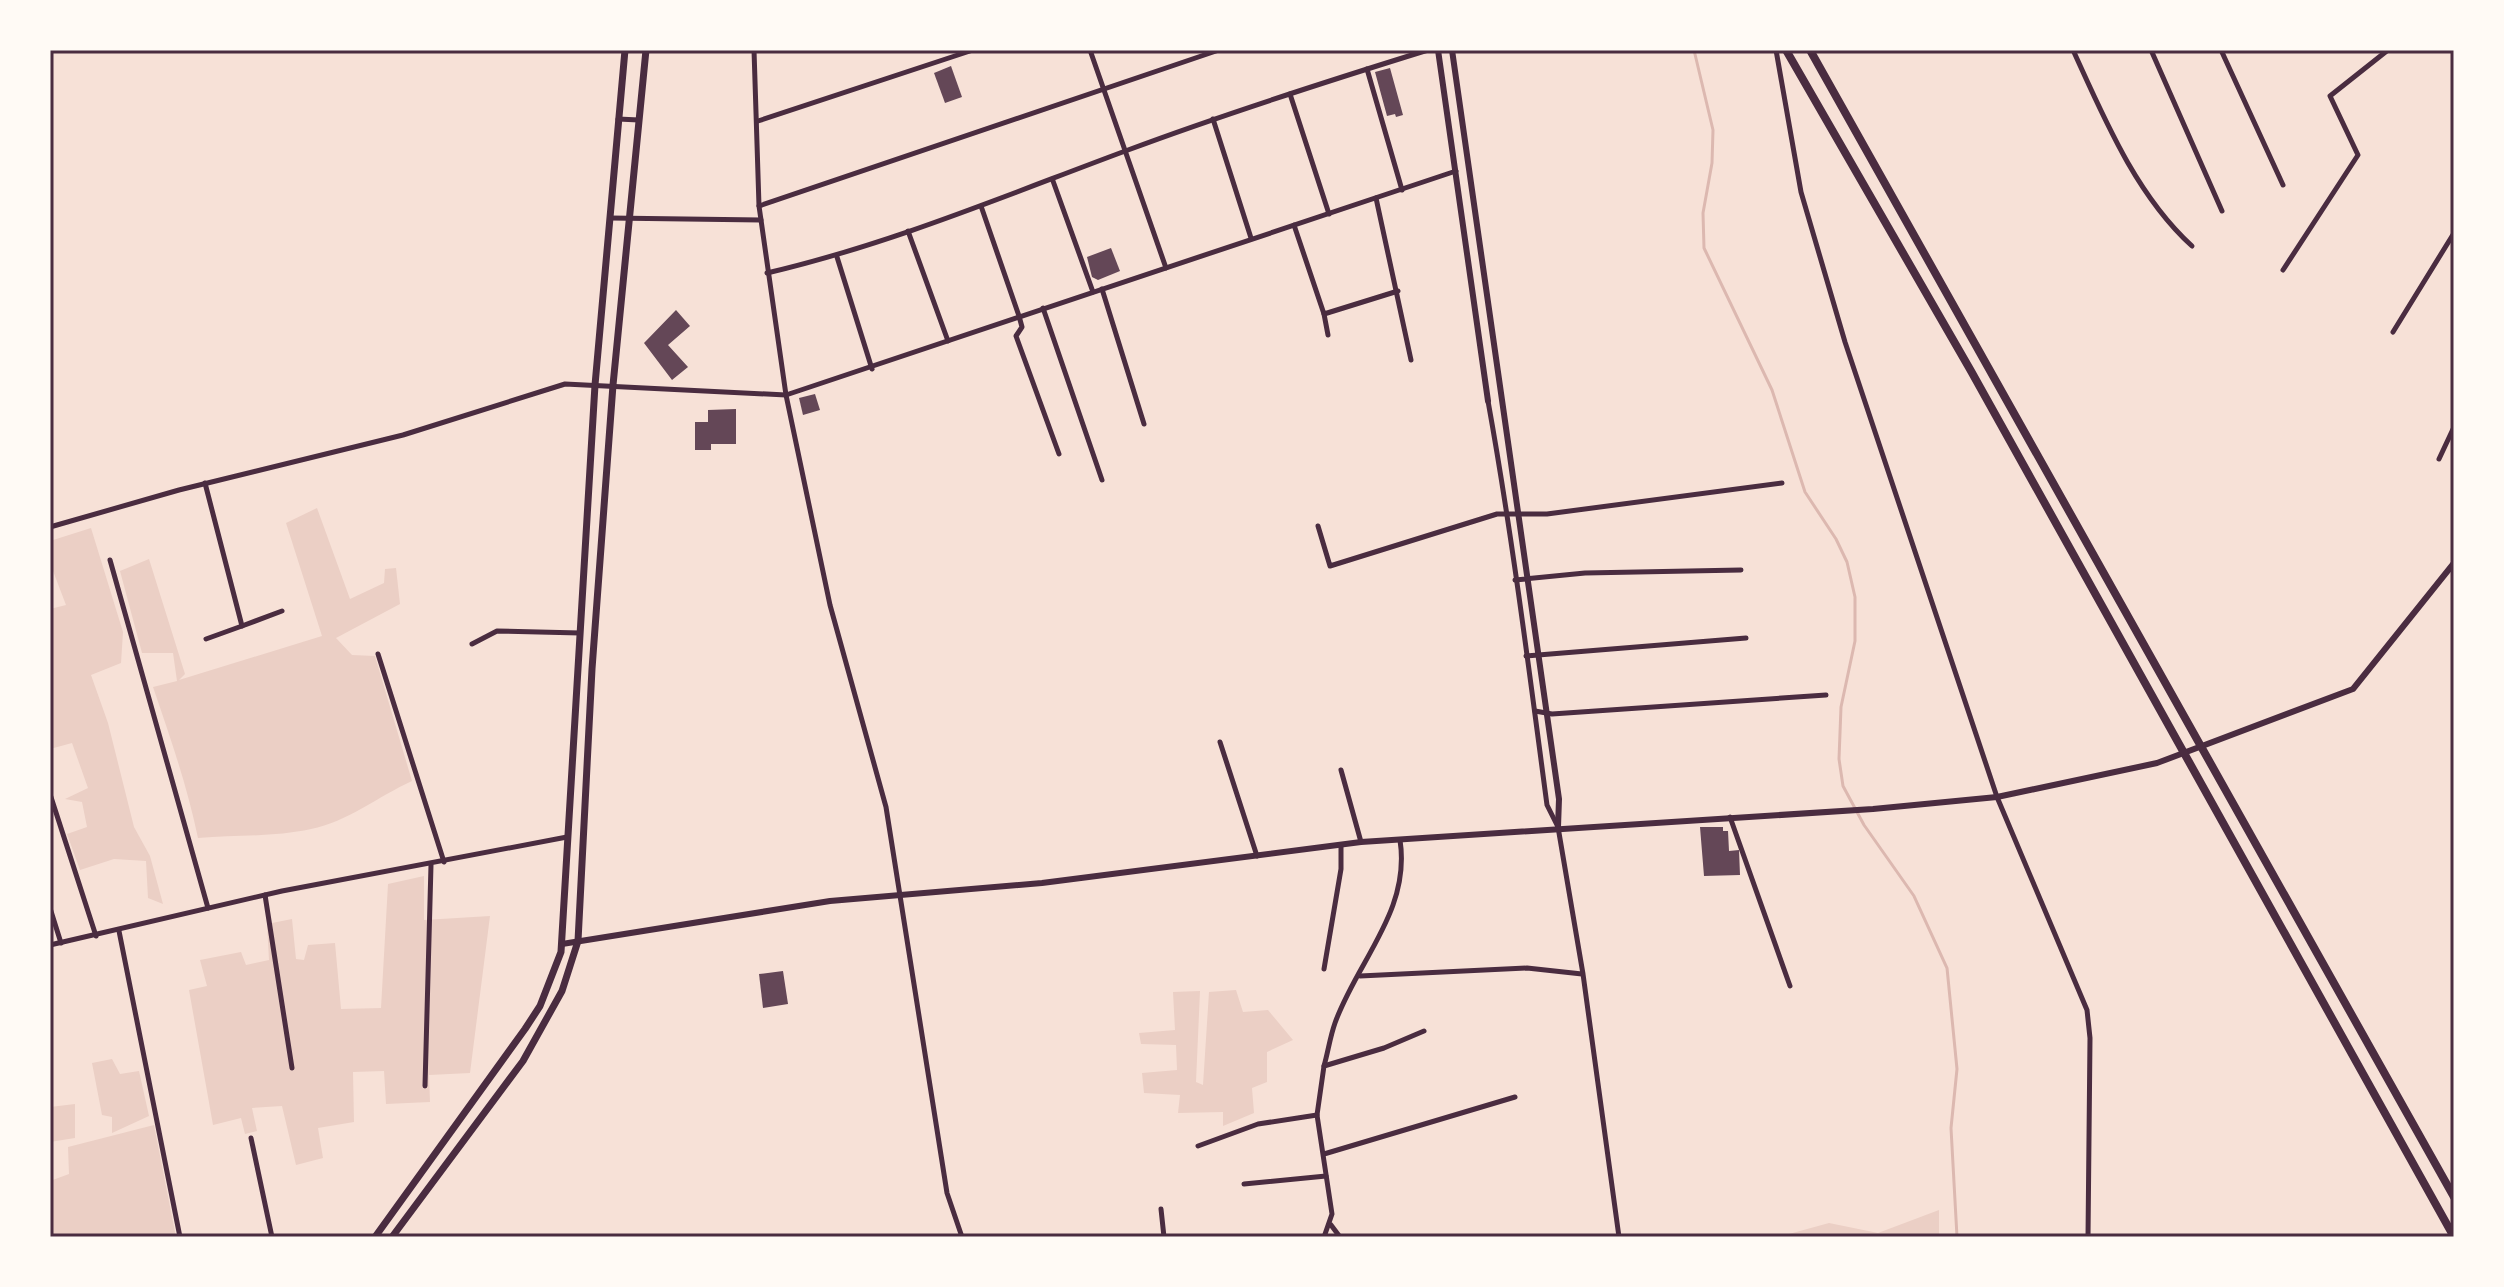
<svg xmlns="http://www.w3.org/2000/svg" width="2504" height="1287" font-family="'IBM Plex Sans',sans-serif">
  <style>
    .green { fill: #ebcfc5 }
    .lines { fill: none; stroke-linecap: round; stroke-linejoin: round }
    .stream { stroke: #dcb8b0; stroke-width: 3 }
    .building { fill: #644757 }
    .minor { stroke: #4a2c40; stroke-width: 5 }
    .tertiary { stroke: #4a2c40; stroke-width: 6 }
    .secondary { stroke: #4a2c40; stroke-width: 7 }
    .trunk { stroke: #4a2c40; stroke-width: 8 }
    .neatline { fill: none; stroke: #4a2c40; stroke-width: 3 }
  </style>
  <rect width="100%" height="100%" fill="#f7e1d7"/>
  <g class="green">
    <path d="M 317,508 L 350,599 L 384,583 L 385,569 L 396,568 L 400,604 L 336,638 L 352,655 L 375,656 L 412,781 C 379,796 347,822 311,829 C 275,837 235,835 198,838 C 187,785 170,737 153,687 L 177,681 L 173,653 L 142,653 L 120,571 L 149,559 L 185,674 L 179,680 L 322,636 L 286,523 Z"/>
    <path d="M 91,528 L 123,632 L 121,663 L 91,675 L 108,723 L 134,827 L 150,856 L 163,904 L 148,898 L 146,861 L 114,859 L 80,870 L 67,834 L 87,827 L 82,802 L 65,799 L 88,788 L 72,743 L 50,749 L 50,609 L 66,605 L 50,563 L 50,541 Z"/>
    <path d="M 424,876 L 424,920 L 490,916 L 470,1073 L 429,1075 L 430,1102 L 386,1104 L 384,1071 L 353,1072 L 354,1122 L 318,1128 L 323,1158 L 296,1165 L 282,1106 L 252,1108 L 257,1131 L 245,1134 L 241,1118 L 213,1125 L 189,990 L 207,986 L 200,960 L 241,952 L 246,965 L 269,960 L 267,924 L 292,919 L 296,959 L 304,960 L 308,945 L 335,943 L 341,1009 L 381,1008 L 388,884 Z"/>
    <path d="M 1236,990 L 1243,1012 L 1268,1010 L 1293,1040 L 1267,1052 L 1267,1082 L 1252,1088 L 1254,1113 L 1223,1126 L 1223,1112 L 1178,1113 L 1180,1095 L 1144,1093 L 1142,1073 L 1177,1070 L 1176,1045 L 1141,1044 L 1139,1033 L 1175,1030 L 1173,992 L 1200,991 L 1196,1082 L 1203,1085 L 1209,992 Z"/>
    <path d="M 112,1059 L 120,1074 L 139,1071 L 149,1116 L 112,1133 L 112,1117 L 102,1115 L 92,1063 Z"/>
    <path d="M 75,1104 L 75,1138 L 50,1142 L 50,1107 Z"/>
    <path d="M 154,1125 L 176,1237 L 50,1237 L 50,1181 L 69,1174 L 68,1147 Z"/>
    <path d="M 1939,1210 L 1939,1237 L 1778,1237 L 1829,1223 L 1878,1233 Z"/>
  </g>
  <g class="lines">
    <path class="stream" d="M 1694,50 L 1713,130 L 1712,163 L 1703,213 L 1704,248 L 1772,390 L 1805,492 L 1836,539 L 1847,562 L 1855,597 L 1855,641 L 1841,707 L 1839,759 L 1843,786 L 1864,825 L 1914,896 L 1947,968 L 1957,1069 L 1951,1128 L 1957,1237"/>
  </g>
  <g class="building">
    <path d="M 951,66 L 962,97 L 945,103 L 934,73 Z"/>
    <path d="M 1390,68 L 1403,115 L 1396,117 L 1395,114 L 1387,116 L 1375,72 Z"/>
    <path d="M 1111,248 L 1120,271 L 1098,280 L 1092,277 L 1087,257 Z"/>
    <path d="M 676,310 L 690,326 L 668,345 L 688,367 L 672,380 L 644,343 Z"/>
    <path d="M 815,394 L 820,410 L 803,415 L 799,398 Z"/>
    <path d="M 736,409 L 736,444 L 711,444 L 711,450 L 695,450 L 695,422 L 708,422 L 708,410 Z"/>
    <path d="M 1700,827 L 1723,827 L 1723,831 L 1728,831 L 1729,851 L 1739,850 L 1740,875 L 1704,876 Z"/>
    <path d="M 783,971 L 788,1004 L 763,1008 L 759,974 Z"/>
  </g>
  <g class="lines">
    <g class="minor">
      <path d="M 754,50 L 759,206 L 786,395 L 830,605 L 886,807 L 947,1193 L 962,1237"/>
      <path d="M 1090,50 L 1166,268"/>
      <path d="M 1776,50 L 1801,192 L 1845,342 L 1997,797 L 2087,1010 L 2090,1038 L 2088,1237"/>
      <path d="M 2073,50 C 2104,118 2136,195 2192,246"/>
      <path d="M 2151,50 L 2222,211"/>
      <path d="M 2221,50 L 2283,185"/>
      <path d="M 1367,69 L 1402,190"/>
      <path d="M 1290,94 L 1329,214"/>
      <path d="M 618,119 L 639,120"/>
      <path d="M 1213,119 L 1251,238"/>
      <path d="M 758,121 L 973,50"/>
      <path d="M 1053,181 L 1093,292"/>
      <path d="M 1376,198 L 1411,360"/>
      <path d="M 759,206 L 1219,50"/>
      <path d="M 981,206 L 1019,316 L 1022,327 L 1016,336 L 1059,454"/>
      <path d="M 610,218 L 761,220"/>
      <path d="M 1294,225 L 1324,314 L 1398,291"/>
      <path d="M 908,231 L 948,341"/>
      <path d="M 837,257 L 872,369"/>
      <path d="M 2283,270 L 2358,155 L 2330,96 L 2388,50"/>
      <path d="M 767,273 C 891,244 1009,194 1128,150 C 1227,113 1328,81 1428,50"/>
      <path d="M 1102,289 L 1144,424"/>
      <path d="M 1043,308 L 1102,480"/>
      <path d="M 1324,314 L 1328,335"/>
      <path d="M 2393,332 L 2454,233"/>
      <path d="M 1488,401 C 1512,534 1529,670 1547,805 L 1558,827 L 1583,974 L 1619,1237"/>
      <path d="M 2439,459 L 2454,427"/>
      <path d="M 205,483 L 242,626 L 282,611"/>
      <path d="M 1318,526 L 1330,566 L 1497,514 L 1547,514 L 1782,483"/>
      <path d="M 50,527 L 179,490 L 403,435 L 565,384 L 786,395 L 1456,171"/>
      <path d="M 110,560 L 208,908"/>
      <path d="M 1515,580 L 1585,573 L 1741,570"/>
      <path d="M 206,639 L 242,626"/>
      <path d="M 472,644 L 497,631 L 580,633"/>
      <path d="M 378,654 L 444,862"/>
      <path d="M 1526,656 L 1746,638"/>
      <path d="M 1535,711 L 1552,714 L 1826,695"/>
      <path d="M 1220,742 L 1257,856"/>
      <path d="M 1341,770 L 1361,842"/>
      <path d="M 50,794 L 96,936"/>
      <path d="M 1730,817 L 1790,986"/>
      <path d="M 265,895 L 292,1068"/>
      <path d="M 50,908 L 61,943"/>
      <path d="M 119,931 L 180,1237"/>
      <path d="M 50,945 L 282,891 L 567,837"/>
      <path d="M 1324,969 L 1341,869 L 1341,845"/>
      <path d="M 1360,976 L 1527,968 L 1582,974"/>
      <path d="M 1324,1066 C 1328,1052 1330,1037 1335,1023 C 1357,961 1411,911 1400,840"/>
      <path d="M 425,1086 L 431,865"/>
      <path d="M 251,1138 L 272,1237"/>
      <path d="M 1198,1146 L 1258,1124 L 1317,1115"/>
      <path d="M 1324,1154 L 1515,1097"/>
      <path d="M 1244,1184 L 1326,1176"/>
      <path d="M 1161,1209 L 1164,1237"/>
      <path d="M 1331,1225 L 1340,1237"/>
      <path d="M 1324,1237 L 1332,1214 L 1317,1115 L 1324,1066 L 1384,1048 L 1424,1031"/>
    </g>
    <g class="tertiary">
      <path d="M 1438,50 L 1488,401"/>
      <path d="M 1452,50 L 1559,799 L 1558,827"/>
      <path d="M 562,944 L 830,901 L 1042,883 L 1361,842 L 1873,809 L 1997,797 L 2157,763 L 2353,689 L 2454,563"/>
    </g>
    <g class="secondary">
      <path d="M 375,1237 L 525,1029 L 540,1006 L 561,952 L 595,385 L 625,50"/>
      <path d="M 392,1237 L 523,1061 L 562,991 L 578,941 L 592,669 L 613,385 L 646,50"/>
    </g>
    <g class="trunk">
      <path d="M 1786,50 L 1971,371 L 2454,1237"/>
      <path d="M 1810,50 L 2454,1197"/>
    </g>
  </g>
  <rect width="2504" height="1287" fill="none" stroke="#fffaf5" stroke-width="104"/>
  <rect x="52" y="52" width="2400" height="1183" class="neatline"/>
</svg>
